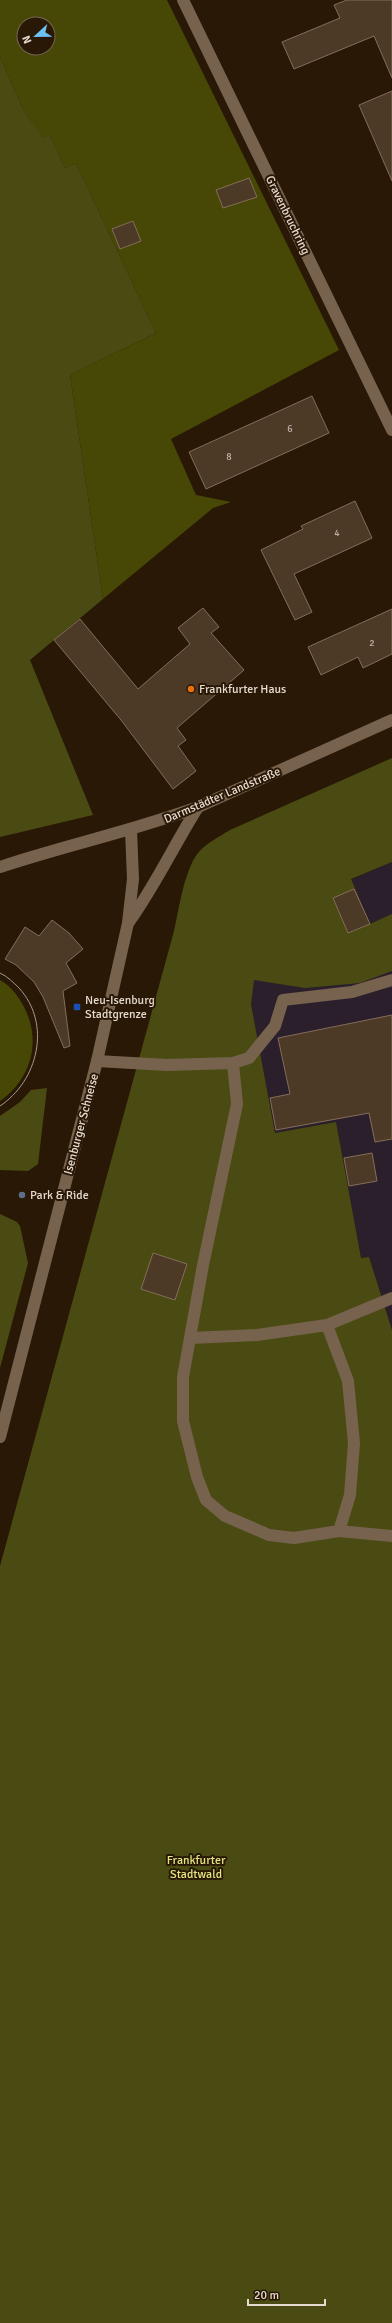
<svg xmlns="http://www.w3.org/2000/svg" width="392" height="2323" font-family="Signika,sans-serif">
  <style>
    .industrial { fill: #2b1f2c }
    .green { fill: #474806; fill-rule: evenodd }
    .forest { fill: #4a4b12 }
    .building { fill: #4c3926; stroke: #836e59 }
    .lines { fill: none; stroke-linecap: round; stroke-linejoin: round }
    .lane { stroke: #77624e; stroke-width: 12 }
    .street { stroke: #77624e; stroke-width: 12 }
    .secondary { stroke: #77624e; stroke-width: 12 }
    .tram { stroke: #a5978a; stroke-width: 1 }
    .food-dot { fill: #e8710a; stroke: #291806; stroke-width: 1.5 }
    .transit-dot { fill: #1a4fb4; stroke: #291806; stroke-width: 1.5 }
    .service-dot { fill: #5c6f8a; stroke: #291806; stroke-width: 1.5 }
    .labels { text-anchor: middle; stroke-width: 4; stroke-linejoin: round; paint-order: stroke }
    .number-label { font-size: 10px; fill: #c0b2a5 }
    .street-label { font-size: 12px; fill: #e6dacf; stroke: #291806 }
    .poi-label { font-size: 12px; fill: #e6dacf; stroke: #291806; text-anchor: start }
    .park-label { font-size: 12px; fill: #e2e67f; stroke: #291806 }
  </style>
  <rect width="100%" height="100%" fill="#291806"/>
  <path class="industrial" d="M 392,862 L 392,1330 L 369,1257 L 361,1258 L 336,1122 L 275,1133 L 251,1004 L 214,926 L 307,898 Z"/>
  <g class="green">
    <path d="M 0,0 L 167,0 L 339,350 L 171,439 L 196,495 L 231,502 L 213,508 L 103,599 L 70,375 L 156,333 L 76,163 L 65,168 L 50,135 L 43,139 L 24,111 L 0,57 ZM 24,24 L 48,24 L 48,48 L 24,48 Z"/>
    <path d="M 0,980 C 11,986 18,996 24,1007 C 42,1041 31,1079 0,1101 Z"/>
  </g>
  <g class="forest">
    <path d="M 0,57 L 24,111 L 43,138 L 50,135 L 65,168 L 76,163 L 156,333 L 70,375 L 103,599 L 30,660 L 93,815 L 0,837 Z"/>
    <path d="M 392,758 L 392,862 L 351,879 L 370,924 L 392,914 L 392,971 L 360,983 L 305,988 L 254,980 L 251,1004 L 275,1133 L 336,1122 L 361,1258 L 369,1257 L 392,1330 L 392,2323 L 0,2323 L 0,1566 L 174,931 C 179,909 184,871 198,853 C 206,843 219,837 230,830 Z"/>
    <path d="M 47,1088 L 38,1164 L 28,1171 L 0,1170 L 0,1116 L 20,1102 L 31,1090 Z"/>
    <path d="M 0,1214 L 17,1222 L 20,1226 L 28,1263 L 0,1368 Z"/>
  </g>
  <g class="building">
    <path d="M 347,0 L 392,0 L 392,78 L 374,36 L 294,69 L 282,42 L 340,18 L 334,5 Z"/>
    <path d="M 392,91 L 392,181 L 359,105 Z"/>
    <path d="M 249,178 L 257,197 L 223,208 L 216,190 Z"/>
    <path d="M 133,221 L 141,241 L 120,249 L 112,229 Z"/>
    <path d="M 312,396 L 329,433 L 206,489 L 189,452 Z"/>
    <path d="M 355,501 L 372,538 L 294,574 L 312,612 L 295,620 L 261,550 L 303,529 L 301,526 Z"/>
    <path d="M 203,608 L 219,627 L 211,633 L 244,670 L 177,728 L 186,740 L 178,746 L 196,771 L 173,789 L 121,720 L 54,640 L 80,619 L 138,689 L 190,644 L 178,628 Z"/>
    <path d="M 392,609 L 392,654 L 363,668 L 358,657 L 321,675 L 308,647 Z"/>
    <path d="M 354,889 L 370,924 L 348,933 L 333,898 Z"/>
    <path d="M 52,920 L 69,933 L 83,949 L 66,963 L 77,983 L 63,991 L 70,1046 L 64,1048 L 43,997 L 34,982 L 16,965 L 5,959 L 25,927 L 39,936 Z"/>
    <path d="M 392,1015 L 392,1139 L 375,1142 L 369,1113 L 276,1130 L 270,1098 L 290,1094 L 278,1038 Z"/>
    <path d="M 372,1153 L 377,1181 L 349,1186 L 344,1158 Z"/>
    <path d="M 153,1253 L 187,1264 L 175,1300 L 141,1289 Z"/>
  </g>
  <g class="lines">
    <g class="lane">
      <path d="M 97,1061 L 167,1065 L 233,1063 L 249,1058 L 275,1026 L 283,1000 L 352,992 L 392,980"/>
      <path d="M 233,1063 L 237,1104 L 203,1265 L 183,1377 L 183,1421 L 197,1477 L 206,1500 L 225,1516 L 269,1535 L 294,1538 L 339,1531 L 350,1495 L 354,1443 L 348,1381 L 327,1325"/>
      <path d="M 191,1338 L 257,1335 L 327,1325 L 392,1298"/>
      <path d="M 339,1531 L 392,1536"/>
    </g>
    <path class="street" d="M 183,0 L 392,430"/>
    <g class="secondary">
      <path d="M 0,867 C 66,845 133,831 198,807 L 392,720"/>
      <path d="M 129,922 C 155,886 174,845 198,807"/>
      <path d="M 0,1437 L 97,1061 L 128,923 L 133,879 L 131,830"/>
    </g>
    <path class="tram" d="M 0,973 C 7,976 14,983 19,988 C 52,1024 38,1081 0,1106"/>
  </g>
  <circle class="food-dot" cx="191" cy="689" r="4"/>
  <rect class="transit-dot" x="73" y="1003" width="8" height="8" rx="2"/>
  <circle class="service-dot" cx="22" cy="1195" r="4"/>
  <g class="labels">
    <g class="number-label">
      <text x="290" y="432">6</text>
      <text x="229" y="460">8</text>
      <text x="337" y="536">4</text>
      <text x="372" y="646">2</text>
    </g>
    <g class="street-label">
      <text transform="translate(288 215) rotate(64)" y="4">Gravenbruchring</text>
      <text transform="translate(222 795) rotate(-23)" y="4">Darmstädter Landstraße</text>
      <text transform="translate(81 1124) rotate(-75)" y="4">Isenburger Schneise</text>
    </g>
    <g class="poi-label">
      <text x="199" y="693">Frankfurter Haus</text>
      <text x="85" y="1004">Neu-Isenburg<tspan x="85" dy="14">Stadtgrenze</tspan></text>
      <text x="30" y="1199">Park &amp; Ride</text>
    </g>
    <g class="park-label">
      <text x="196" y="1864">Frankfurter<tspan x="196" dy="14">Stadtwald</tspan></text>
    </g>
  </g>
  <g transform="translate(36 36) rotate(248)"><circle r="19" fill="#291806" stroke="#756656"/>
  <path d="M0-3L7 15L0 10L-7 15Z" fill="#6dc2f3"/>
  <text y="-6" font-size="11" font-weight="bold" text-anchor="middle" fill="#e6dacf">N</text>
  </g>
  <path d="M248 2299v6h77v-6" fill="none" stroke="#e6dacf" stroke-width="2"/>
  <text x="254" y="2299" font-size="12" fill="#e6dacf" stroke="#291806" stroke-width="3" paint-order="stroke">20 m</text>
</svg>
